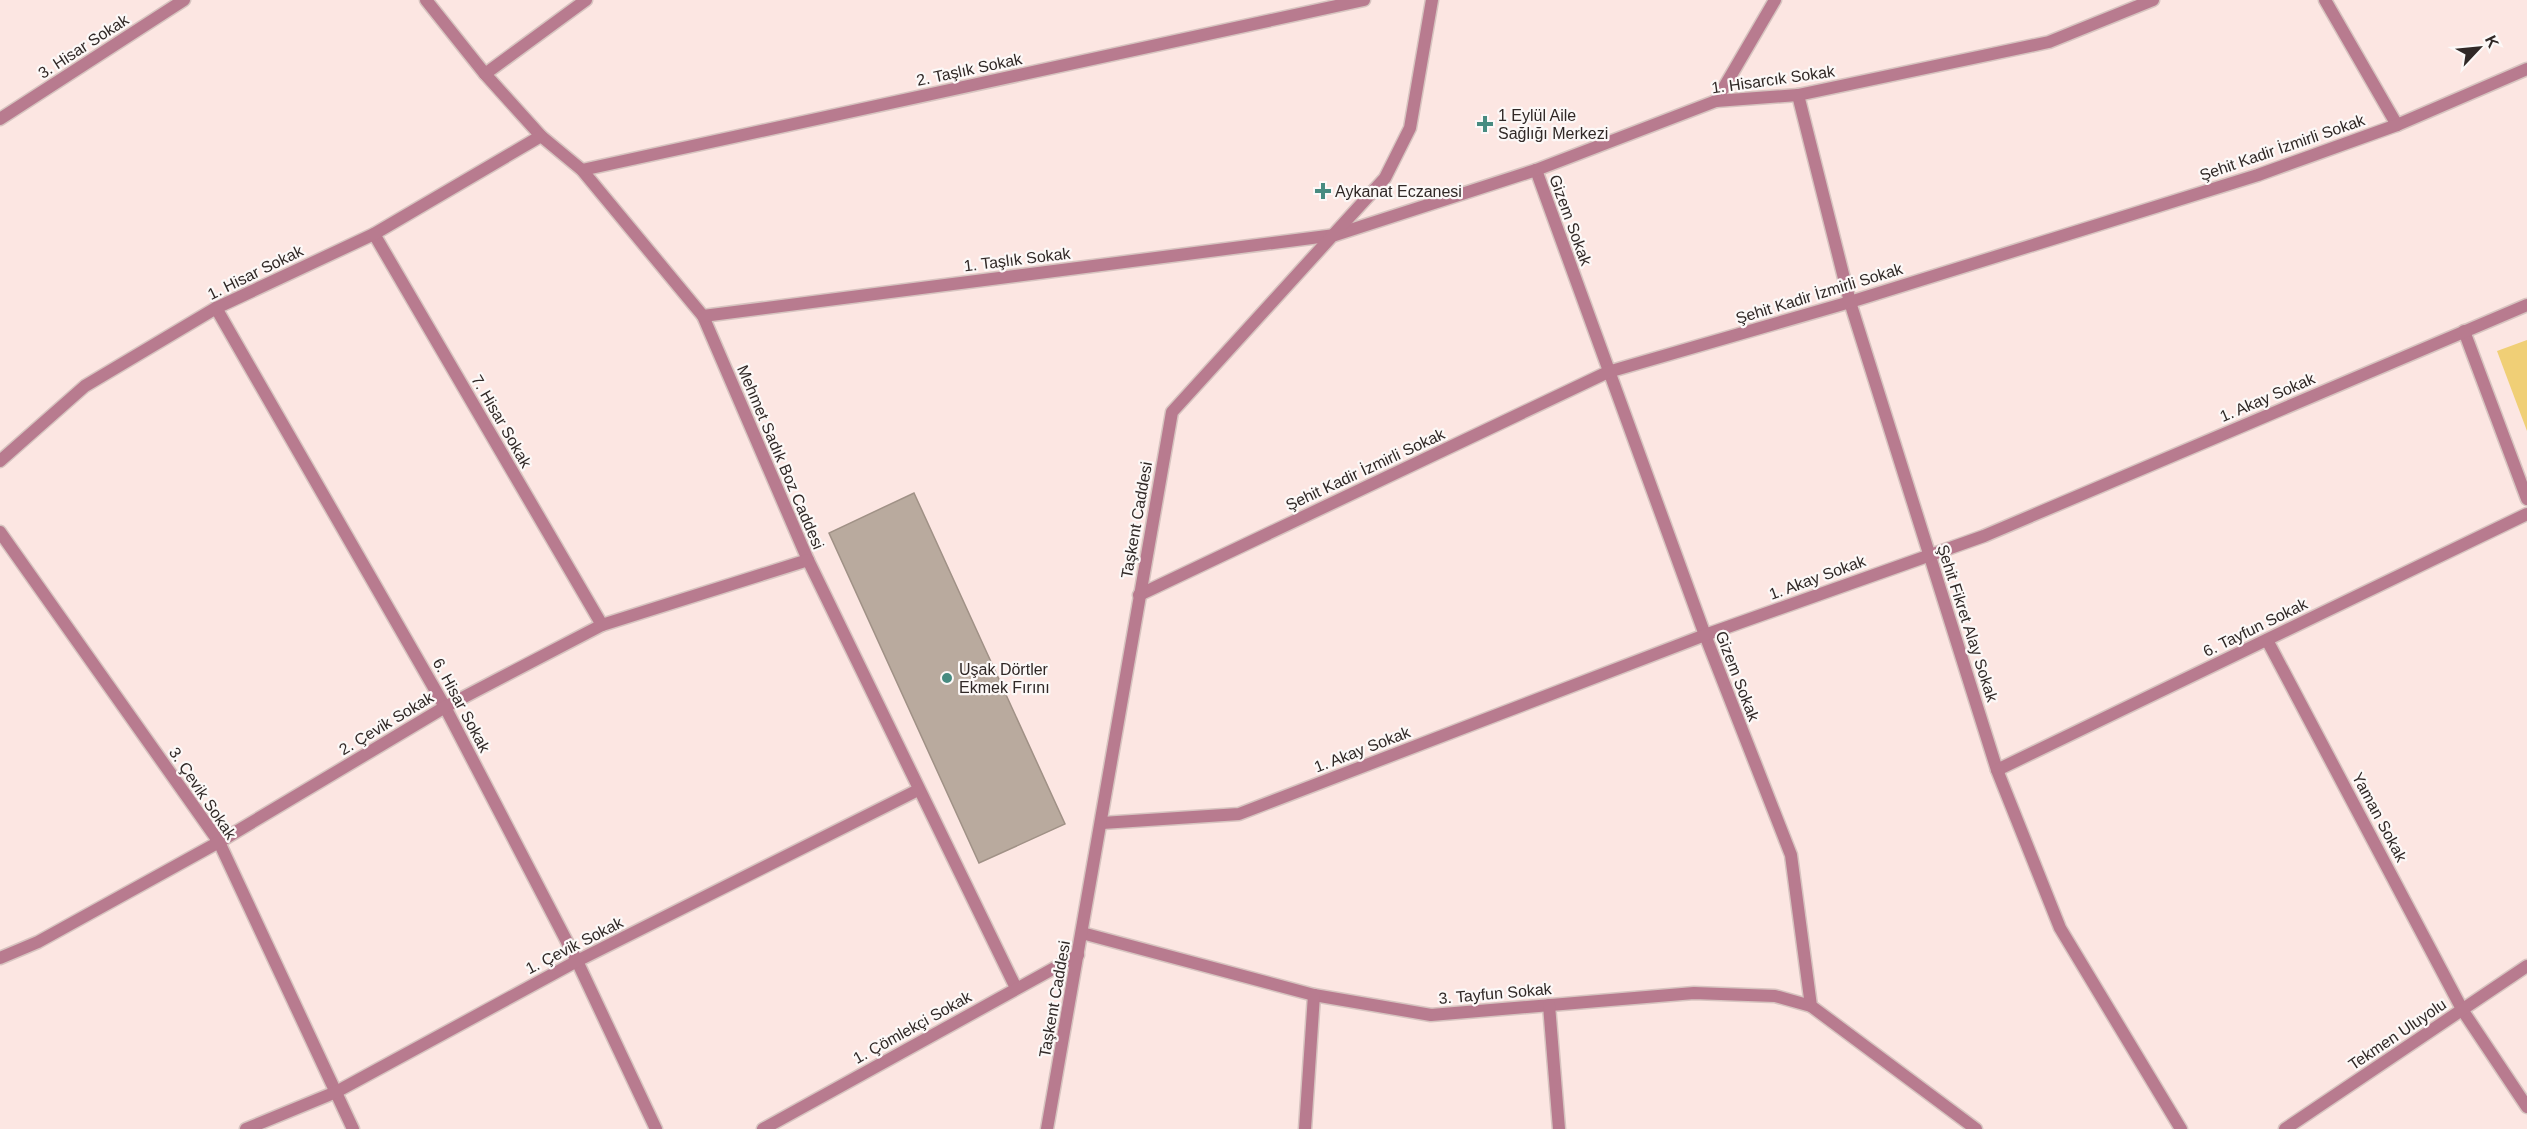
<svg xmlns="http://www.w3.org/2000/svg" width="2527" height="1129" font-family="Arial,sans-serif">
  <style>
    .green { fill: #f0cf76 }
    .building { fill: #b9aa9e; stroke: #a09186; stroke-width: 1.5 }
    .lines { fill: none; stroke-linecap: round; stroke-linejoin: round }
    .minor-casing { stroke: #d7c4c0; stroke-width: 15 }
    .tertiary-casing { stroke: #d7c4c0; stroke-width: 15 }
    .minor { stroke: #b87b8f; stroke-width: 12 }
    .tertiary { stroke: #b87b8f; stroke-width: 12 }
    .poi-dot { fill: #478b80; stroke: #fcf8f7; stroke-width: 2 }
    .labels { text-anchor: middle; stroke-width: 4.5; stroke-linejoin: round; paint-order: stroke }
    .street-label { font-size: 16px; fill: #302826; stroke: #fcf8f7 }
    .poi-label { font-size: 16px; fill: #302826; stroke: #fcf8f7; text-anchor: start }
  </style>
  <rect width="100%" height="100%" fill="#fce6e2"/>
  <path class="green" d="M 2527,340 L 2527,431 L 2497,351 Z"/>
  <path class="building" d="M 914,493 L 1065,824 L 979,863 L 829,533 Z"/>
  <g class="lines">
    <g class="minor-casing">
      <g id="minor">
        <path d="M 426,0 L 485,74 L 541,136 L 582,170 L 703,316 L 808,560 L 1016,988"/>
        <path d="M 2325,0 L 2397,125"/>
        <path d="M 485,74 L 586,0"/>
        <path d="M 1798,95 L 1850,302 L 1997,770 L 2060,928 L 2181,1129"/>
        <path d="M 1716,101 L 1775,0"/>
        <path d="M 0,119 L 184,0"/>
        <path d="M 582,170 L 1364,0"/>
        <path d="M 1536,170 L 1705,635 L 1791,855 L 1811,1006 L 1976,1129"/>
        <path d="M 374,234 L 602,625"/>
        <path d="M 216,308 L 445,707 L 577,961 L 656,1129"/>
        <path d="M 703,316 L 1335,235 L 1536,170 L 1716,101 L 1798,95 L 2049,42 L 2153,0"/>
        <path d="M 2464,331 L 2527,499"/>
        <path d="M 0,461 L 85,386 L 216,308 L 374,234 L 541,136"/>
        <path d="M 0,532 L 219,842 L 353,1129"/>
        <path d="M 1139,595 L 1608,372 L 1850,302 L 2258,175 L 2397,125 L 2527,69"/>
        <path d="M 2267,640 L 2463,1011 L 2527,1107"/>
        <path d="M 1997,770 L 2527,514"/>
        <path d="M 1102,823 L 1239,814 L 1705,635 L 1984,536 L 2527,305"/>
        <path d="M 1082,933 L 1314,995 L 1431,1015 L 1694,993 L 1775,996 L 1811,1006"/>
        <path d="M 0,958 L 38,942 L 219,842 L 445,707 L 602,625 L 808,560"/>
        <path d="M 1549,1005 L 1559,1129"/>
        <path d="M 246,1129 L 336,1092 L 577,961 L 918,790"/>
        <path d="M 763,1129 L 1078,955"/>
        <path d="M 1305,1129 L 1314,995"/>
      </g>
    </g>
    <g class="tertiary-casing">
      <g id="tertiary">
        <path d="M 1047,1129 L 1172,412 L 1385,178 L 1410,128 L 1432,0"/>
        <path d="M 2285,1129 L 2527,966"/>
      </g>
    </g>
    <use href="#minor" class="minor"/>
    <use href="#tertiary" class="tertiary"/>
  </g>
  <g class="poi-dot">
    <path d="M1482 115h6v6h6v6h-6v6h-6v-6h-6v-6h6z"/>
    <path d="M1320 182h6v6h6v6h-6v6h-6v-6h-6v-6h6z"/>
    <circle cx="947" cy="678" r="6"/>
  </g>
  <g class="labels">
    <g class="street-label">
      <text transform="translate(83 46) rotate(-33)" y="6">3. Hisar Sokak</text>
      <text transform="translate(969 69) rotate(-12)" y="6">2. Taşlık Sokak</text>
      <text transform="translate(1773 79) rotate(-8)" y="6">1. Hisarcık Sokak</text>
      <text transform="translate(2282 147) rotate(-19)" y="6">Şehit Kadir İzmirli Sokak</text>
      <text transform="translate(1571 220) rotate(70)" y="6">Gizem Sokak</text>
      <text transform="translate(1017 259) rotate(-7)" y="6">1. Taşlık Sokak</text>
      <text transform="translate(255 272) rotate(-26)" y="6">1. Hisar Sokak</text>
      <text transform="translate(1819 293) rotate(-17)" y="6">Şehit Kadir İzmirli Sokak</text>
      <text transform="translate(2267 397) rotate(-23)" y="6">1. Akay Sokak</text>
      <text transform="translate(502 421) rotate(60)" y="6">7. Hisar Sokak</text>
      <text transform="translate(781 457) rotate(67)" y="6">Mehmet Sadık Boz Caddesi</text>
      <text transform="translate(1365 469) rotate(-25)" y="6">Şehit Kadir İzmirli Sokak</text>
      <text transform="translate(1136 520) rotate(-80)" y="6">Taşkent Caddesi</text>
      <text transform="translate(1817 577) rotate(-20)" y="6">1. Akay Sokak</text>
      <text transform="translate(1968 623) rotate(72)" y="6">Şehit Fikret Alay Sokak</text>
      <text transform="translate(2255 627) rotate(-26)" y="6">6. Tayfun Sokak</text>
      <text transform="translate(1738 676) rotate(69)" y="6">Gizem Sokak</text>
      <text transform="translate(462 705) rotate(62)" y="6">6. Hisar Sokak</text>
      <text transform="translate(386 723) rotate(-31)" y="6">2. Çevik Sokak</text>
      <text transform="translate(1362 749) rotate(-21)" y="6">1. Akay Sokak</text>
      <text transform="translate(203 793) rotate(56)" y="6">3. Çevik Sokak</text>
      <text transform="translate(2380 817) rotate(62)" y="6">Yaman Sokak</text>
      <text transform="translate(574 945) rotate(-27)" y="6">1. Çevik Sokak</text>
      <text transform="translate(1495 993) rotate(-5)" y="6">3. Tayfun Sokak</text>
      <text transform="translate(1054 999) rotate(-80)" y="6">Taşkent Caddesi</text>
      <text transform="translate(912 1027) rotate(-29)" y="6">1. Çömlekçi Sokak</text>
      <text transform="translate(2397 1034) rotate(-34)" y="6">Tekmen Uluyolu</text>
    </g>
    <g class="poi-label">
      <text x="1498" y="121">1 Eylül Aile<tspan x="1498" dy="18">Sağlığı Merkezi</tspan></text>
      <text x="1335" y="197">Aykanat Eczanesi</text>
      <text x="959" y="675">Uşak Dörtler<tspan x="959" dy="18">Ekmek Fırını</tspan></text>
    </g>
  </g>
  <g transform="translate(2479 48) rotate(64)" stroke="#fcf8f7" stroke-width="4.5" paint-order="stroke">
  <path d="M0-4.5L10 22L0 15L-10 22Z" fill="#302826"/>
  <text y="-9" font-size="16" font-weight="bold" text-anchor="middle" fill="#302826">K</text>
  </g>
</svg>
